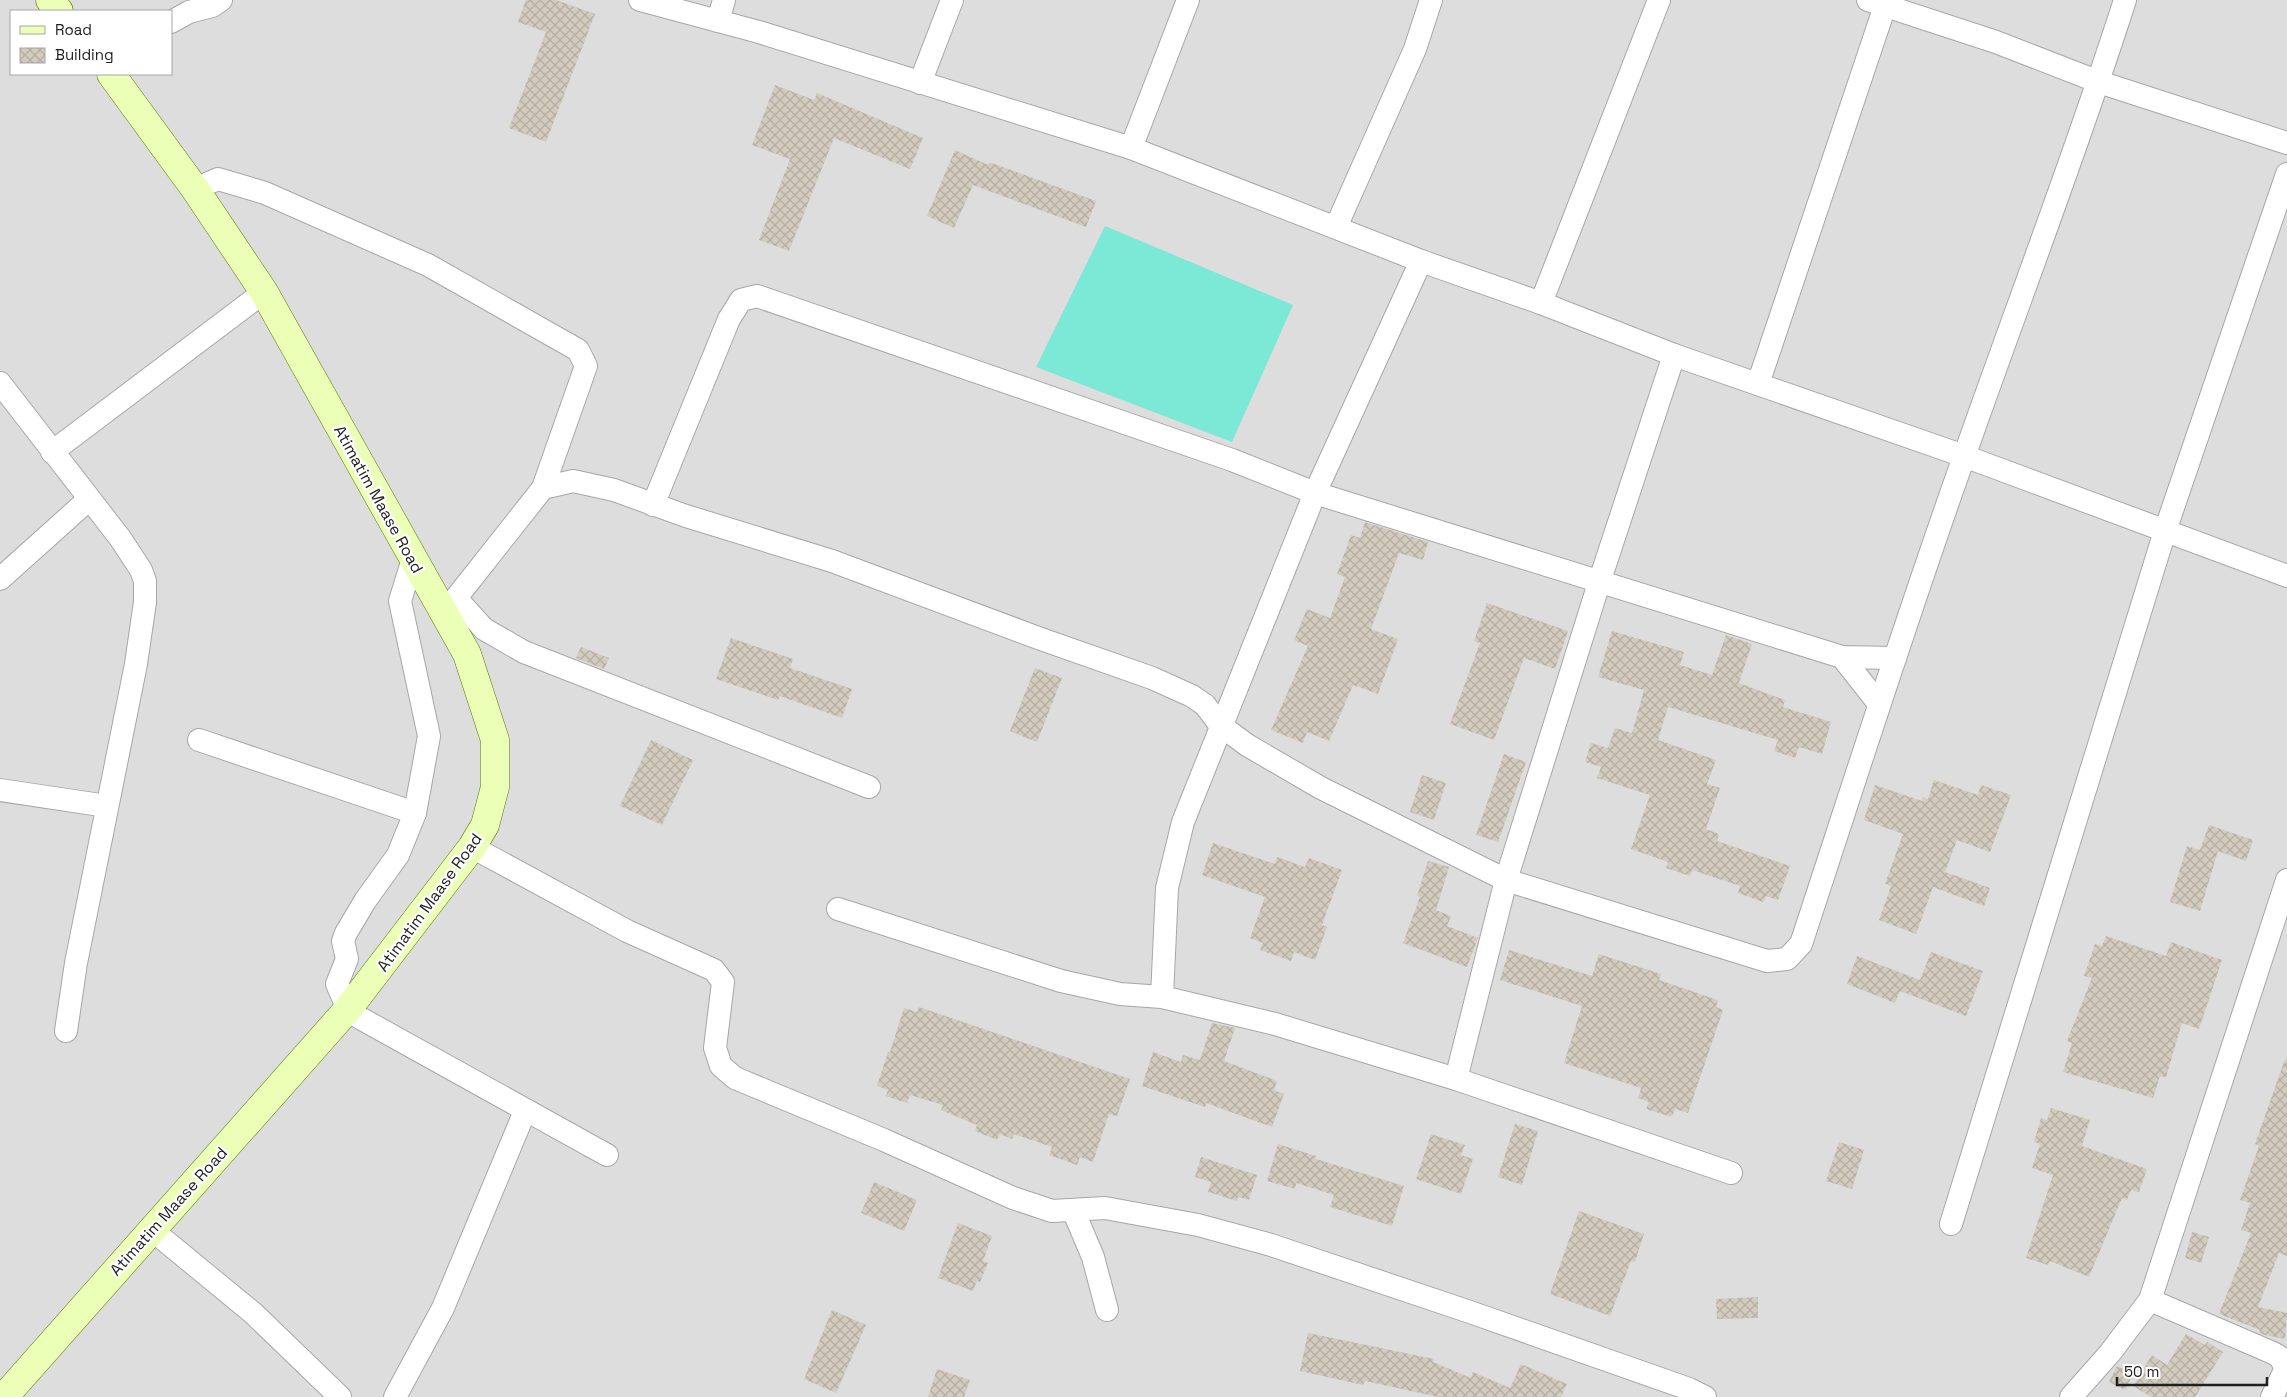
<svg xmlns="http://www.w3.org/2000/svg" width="2287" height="1397" font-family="'Space Grotesk',sans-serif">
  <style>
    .residential { fill: #dedddd; fill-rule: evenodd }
    .pitch { fill: #7ce8d6 }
    .building { fill: url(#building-cross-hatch) }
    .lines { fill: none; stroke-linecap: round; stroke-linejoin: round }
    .minor-casing { stroke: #a7a7a7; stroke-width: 24 }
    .secondary-casing { stroke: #557e00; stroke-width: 29 }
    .minor { stroke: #fff; stroke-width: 22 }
    .secondary { stroke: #ecffb6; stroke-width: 28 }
    .labels { text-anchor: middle; stroke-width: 4.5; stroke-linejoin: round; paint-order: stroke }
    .street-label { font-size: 16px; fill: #202020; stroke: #fff }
  </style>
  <defs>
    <pattern id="building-cross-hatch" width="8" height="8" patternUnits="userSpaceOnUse" patternTransform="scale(1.25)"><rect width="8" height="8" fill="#d2cbbe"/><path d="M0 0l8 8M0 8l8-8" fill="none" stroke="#b4aea3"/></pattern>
  </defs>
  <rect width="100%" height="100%" fill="#f2f0e6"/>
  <path class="residential" d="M 0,0 L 2287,0 L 2287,1397 L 0,1397 ZM 11,11 L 171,11 L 171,74 L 11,74 Z"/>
  <path class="pitch" d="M 1105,226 L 1293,305 L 1232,442 L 1036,367 Z"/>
  <g class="building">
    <path d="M 526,0 L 556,0 L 595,14 L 546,142 L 509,128 L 546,32 L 518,22 Z"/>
    <path d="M 775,85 L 814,100 L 817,93 L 923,138 L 910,169 L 834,138 L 789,251 L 759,240 L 790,159 L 752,145 Z"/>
    <path d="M 955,150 L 988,165 L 989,162 L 1096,201 L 1086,227 L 973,185 L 954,228 L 927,216 Z"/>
    <path d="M 1365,522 L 1428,542 L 1423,560 L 1399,553 L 1371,629 L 1398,639 L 1378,694 L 1353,685 L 1329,741 L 1307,732 L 1303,743 L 1271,730 L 1308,646 L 1294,640 L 1307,609 L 1330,618 L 1345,577 L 1337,574 L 1351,535 L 1360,538 Z"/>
    <path d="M 1487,603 L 1568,631 L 1555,669 L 1524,658 L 1494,740 L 1450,724 L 1480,643 L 1474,641 Z"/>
    <path d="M 1612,631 L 1684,652 L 1680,665 L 1712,675 L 1726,635 L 1752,644 L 1739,683 L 1785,700 L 1783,707 L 1831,722 L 1822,754 L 1799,747 L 1795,758 L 1774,751 L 1778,740 L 1668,707 L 1658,740 L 1716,760 L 1707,784 L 1720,788 L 1706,829 L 1719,834 L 1717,841 L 1790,866 L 1778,900 L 1766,896 L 1763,902 L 1738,893 L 1740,886 L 1692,870 L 1690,876 L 1666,868 L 1668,862 L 1631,849 L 1650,795 L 1597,778 L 1601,767 L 1585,762 L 1591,743 L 1608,748 L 1615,728 L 1632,733 L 1644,690 L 1598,677 Z"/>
    <path d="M 731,638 L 793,659 L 790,668 L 852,689 L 842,718 L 780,696 L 778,700 L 716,679 Z"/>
    <path d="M 581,647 L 609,658 L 604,669 L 576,658 Z"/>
    <path d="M 1035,668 L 1062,678 L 1037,742 L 1010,731 Z"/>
    <path d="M 651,740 L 693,760 L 662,825 L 620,806 Z"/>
    <path d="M 1504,754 L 1526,762 L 1498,842 L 1476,835 Z"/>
    <path d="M 1422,775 L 1446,783 L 1434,820 L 1410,812 Z"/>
    <path d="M 1934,780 L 1978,795 L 1981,785 L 2011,795 L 1990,852 L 1957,840 L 1945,872 L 1990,888 L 1984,906 L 1933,887 L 1916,934 L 1879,920 L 1891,886 L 1885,884 L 1903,834 L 1864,820 L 1875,785 L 1922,801 L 1923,797 L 1928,799 Z"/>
    <path d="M 2209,825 L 2253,840 L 2246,861 L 2218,851 L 2200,911 L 2170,902 L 2187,846 L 2200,850 Z"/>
    <path d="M 1213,843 L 1275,864 L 1277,857 L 1305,867 L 1309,858 L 1342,870 L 1322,925 L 1327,927 L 1315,960 L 1294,952 L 1291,961 L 1260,950 L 1263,943 L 1250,938 L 1265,897 L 1202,875 Z"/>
    <path d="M 1428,861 L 1449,867 L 1436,910 L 1451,916 L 1447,926 L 1478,938 L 1467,967 L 1403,943 L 1420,897 L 1417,896 Z"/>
    <path d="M 2106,936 L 2166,956 L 2171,942 L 2222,960 L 2199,1029 L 2182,1023 L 2166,1077 L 2160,1076 L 2153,1098 L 2063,1072 L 2072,1043 L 2067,1041 L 2092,978 L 2084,976 L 2095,944 L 2102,946 Z"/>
    <path d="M 1509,950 L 1592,976 L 1599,954 L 1661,974 L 1659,980 L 1718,1000 L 1716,1007 L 1723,1010 L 1688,1113 L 1675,1109 L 1672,1117 L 1646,1109 L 1649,1102 L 1638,1098 L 1641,1088 L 1564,1063 L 1582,1006 L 1500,980 Z"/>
    <path d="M 1931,952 L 1983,971 L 1966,1016 L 1900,991 L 1895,1003 L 1847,984 L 1857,956 L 1920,980 Z"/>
    <path d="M 919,1007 L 1130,1079 L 1117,1116 L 1109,1114 L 1093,1162 L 1080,1157 L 1077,1165 L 1049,1155 L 1052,1147 L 1014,1134 L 1012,1139 L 1000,1134 L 997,1140 L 975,1131 L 977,1125 L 941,1110 L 943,1105 L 910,1095 L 907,1103 L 886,1096 L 888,1090 L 877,1086 L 888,1052 L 890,1052 L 904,1008 L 917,1012 Z"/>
    <path d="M 1212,1023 L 1235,1028 L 1224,1061 L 1277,1081 L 1274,1090 L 1284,1094 L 1272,1127 L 1206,1103 L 1205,1107 L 1142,1086 L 1153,1052 L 1181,1062 L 1183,1055 L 1200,1060 Z"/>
    <path d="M 2285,1059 L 2287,1060 L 2287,1256 L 2279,1253 L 2258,1307 L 2287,1313 L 2285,1339 L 2265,1335 L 2259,1333 L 2260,1330 L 2219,1314 L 2251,1233 L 2241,1230 L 2250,1203 L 2240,1200 L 2259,1146 L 2255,1144 Z"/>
    <path d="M 2051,1108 L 2090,1120 L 2082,1146 L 2147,1169 L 2139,1192 L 2131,1190 L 2127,1200 L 2122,1198 L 2089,1277 L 2050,1261 L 2048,1265 L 2026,1258 L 2053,1175 L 2032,1168 L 2040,1144 L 2034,1142 L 2041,1118 L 2047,1120 Z"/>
    <path d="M 1515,1124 L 1538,1131 L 1522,1185 L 1498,1177 Z"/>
    <path d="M 1431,1134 L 1465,1145 L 1461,1155 L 1473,1159 L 1461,1194 L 1416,1179 Z"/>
    <path d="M 1839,1142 L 1864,1150 L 1852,1189 L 1826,1181 Z"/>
    <path d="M 1278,1144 L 1316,1156 L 1316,1159 L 1404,1186 L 1392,1226 L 1330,1207 L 1334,1195 L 1296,1183 L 1295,1189 L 1267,1181 Z"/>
    <path d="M 1201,1157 L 1257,1175 L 1249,1200 L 1238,1197 L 1237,1201 L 1208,1192 L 1211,1182 L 1195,1177 Z"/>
    <path d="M 874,1182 L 917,1200 L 904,1231 L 861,1213 Z"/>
    <path d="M 1579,1211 L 1644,1234 L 1635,1262 L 1631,1261 L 1610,1316 L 1550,1294 Z"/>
    <path d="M 958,1223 L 992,1236 L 983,1261 L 988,1263 L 980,1282 L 977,1281 L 973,1291 L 938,1278 Z"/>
    <path d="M 2192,1232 L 2209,1237 L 2201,1263 L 2185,1258 Z"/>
    <path d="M 1758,1297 L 1758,1318 L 1717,1319 L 1716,1299 Z"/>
    <path d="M 832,1310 L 866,1325 L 836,1393 L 804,1379 Z"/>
    <path d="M 1308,1333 L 1434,1359 L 1433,1362 L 1471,1378 L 1473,1372 L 1510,1388 L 1521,1364 L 1567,1384 L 1561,1397 L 1438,1397 L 1365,1381 L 1363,1385 L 1300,1371 Z"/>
    <path d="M 2186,1334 L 2205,1345 L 2207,1342 L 2223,1352 L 2195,1397 L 2151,1397 L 2133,1386 L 2152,1355 L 2167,1365 Z"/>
    <path d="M 2117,1366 L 2133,1374 L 2125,1390 L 2109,1382 Z"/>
    <path d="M 937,1369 L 970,1380 L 964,1397 L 928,1397 Z"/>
  </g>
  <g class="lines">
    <g class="minor-casing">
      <g id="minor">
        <path d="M 640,0 L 718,21"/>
        <path d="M 724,0 L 718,21 L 759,32 L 1131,148 L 1421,261 L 1541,303 L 1674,355 L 1964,456 L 2287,576"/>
        <path d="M 1868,0 L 1996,42 L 2099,82 L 2287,143"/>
        <path d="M 171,22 L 189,12 L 212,6 L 221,0"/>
        <path d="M 920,83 L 952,0"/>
        <path d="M 1131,148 L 1188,0"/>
        <path d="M 195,189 L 218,179 L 265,193 L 428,265 L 578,350 L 586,366 L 543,488"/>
        <path d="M 1336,227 L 1415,49 L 1431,0"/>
        <path d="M 1541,303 L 1659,0"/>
        <path d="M 0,383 L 120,538 L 141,570 L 145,581 L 145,602 L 136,664 L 76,963 L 66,1031"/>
        <path d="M 1758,384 L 1887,0"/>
        <path d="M 52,452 L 264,292"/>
        <path d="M 653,505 L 729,319 L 741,300 L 757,296 L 1232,460 L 1315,493 L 1842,657 L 1895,658"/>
        <path d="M 413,559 L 400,601 L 429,736 L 415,813 L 398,855 L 365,901 L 346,933 L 343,941 L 347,959 L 337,984 L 348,1009 L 360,1018 L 607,1155"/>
        <path d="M 0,579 L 88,500"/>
        <path d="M 456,598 L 484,629 L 524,652 L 869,787"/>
        <path d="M 447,619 L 456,598 L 543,488 L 573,481 L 614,490 L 686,516 L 832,561 L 1041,639 L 1152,678 L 1192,696 L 1205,705 L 1220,725 L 1247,745 L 1321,788 L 1506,880 L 1767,961 L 1787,959 L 1801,944 C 1855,780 1907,616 1965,454 C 2018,303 2076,153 2125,0"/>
        <path d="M 1842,657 L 1879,704"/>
        <path d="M 199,740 L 415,813"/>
        <path d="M 0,790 L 107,806"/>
        <path d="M 472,847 L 627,931 L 714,970 L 723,982 L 715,1048 L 721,1066 L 735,1078 L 884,1140 L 1013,1198 L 1052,1211 L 1105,1208 L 1198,1225 L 1271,1245 L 1470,1312 L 1689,1389 L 1705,1397"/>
        <path d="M 838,909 L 1061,981 L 1120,994 L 1162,997 L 1275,1024 L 1456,1079 L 1731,1173"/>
        <path d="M 1162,997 L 1167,888 L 1183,822 L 1315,493 L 1421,261"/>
        <path d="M 1456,1079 L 1506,880 L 1599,583 L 1674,355"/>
        <path d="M 1073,1210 L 1093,1257 L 1107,1310"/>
        <path d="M 1951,1224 L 2165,531 L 2287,174"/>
        <path d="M 152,1230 L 253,1313 L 340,1397"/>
        <path d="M 2150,1300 L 2273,1353 L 2280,1357 L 2285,1367"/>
        <path d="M 395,1397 L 443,1308 L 525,1111"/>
        <path d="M 2071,1397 L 2110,1353 L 2150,1300 L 2287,880"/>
        <path d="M 2272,1397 L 2287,1366"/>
      </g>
    </g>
    <g class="secondary-casing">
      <g id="secondary">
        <path d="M 50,0 L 59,11"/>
        <path d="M 4,1397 L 348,1009 L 472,847 L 485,825 L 495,787 L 495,740 L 467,654 L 264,292 L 195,189 L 111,74"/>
      </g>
    </g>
    <use href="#minor" class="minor"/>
    <use href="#secondary" class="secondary"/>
  </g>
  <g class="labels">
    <g class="street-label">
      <text transform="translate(379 499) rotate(61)" y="6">Atimatim Maase Road</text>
      <text transform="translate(429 902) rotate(-54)" y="6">Atimatim Maase Road</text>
      <text transform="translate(168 1211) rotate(-48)" y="6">Atimatim Maase Road</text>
    </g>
  </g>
  <rect x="10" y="10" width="162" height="65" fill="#ffffff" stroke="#a6a6a6"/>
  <rect x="20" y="26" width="25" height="8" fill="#ecffb6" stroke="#a6a6a6"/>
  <text x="55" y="35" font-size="15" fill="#202020">Road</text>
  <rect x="20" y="48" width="25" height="15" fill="url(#building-cross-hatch)" stroke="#a6a6a6"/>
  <text x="55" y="60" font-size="15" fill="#202020">Building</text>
  <path d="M2117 1377v8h150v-8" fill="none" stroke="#202020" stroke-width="2.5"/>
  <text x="2124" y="1377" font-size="15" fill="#202020" stroke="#ffffff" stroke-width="4" paint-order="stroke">50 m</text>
</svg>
